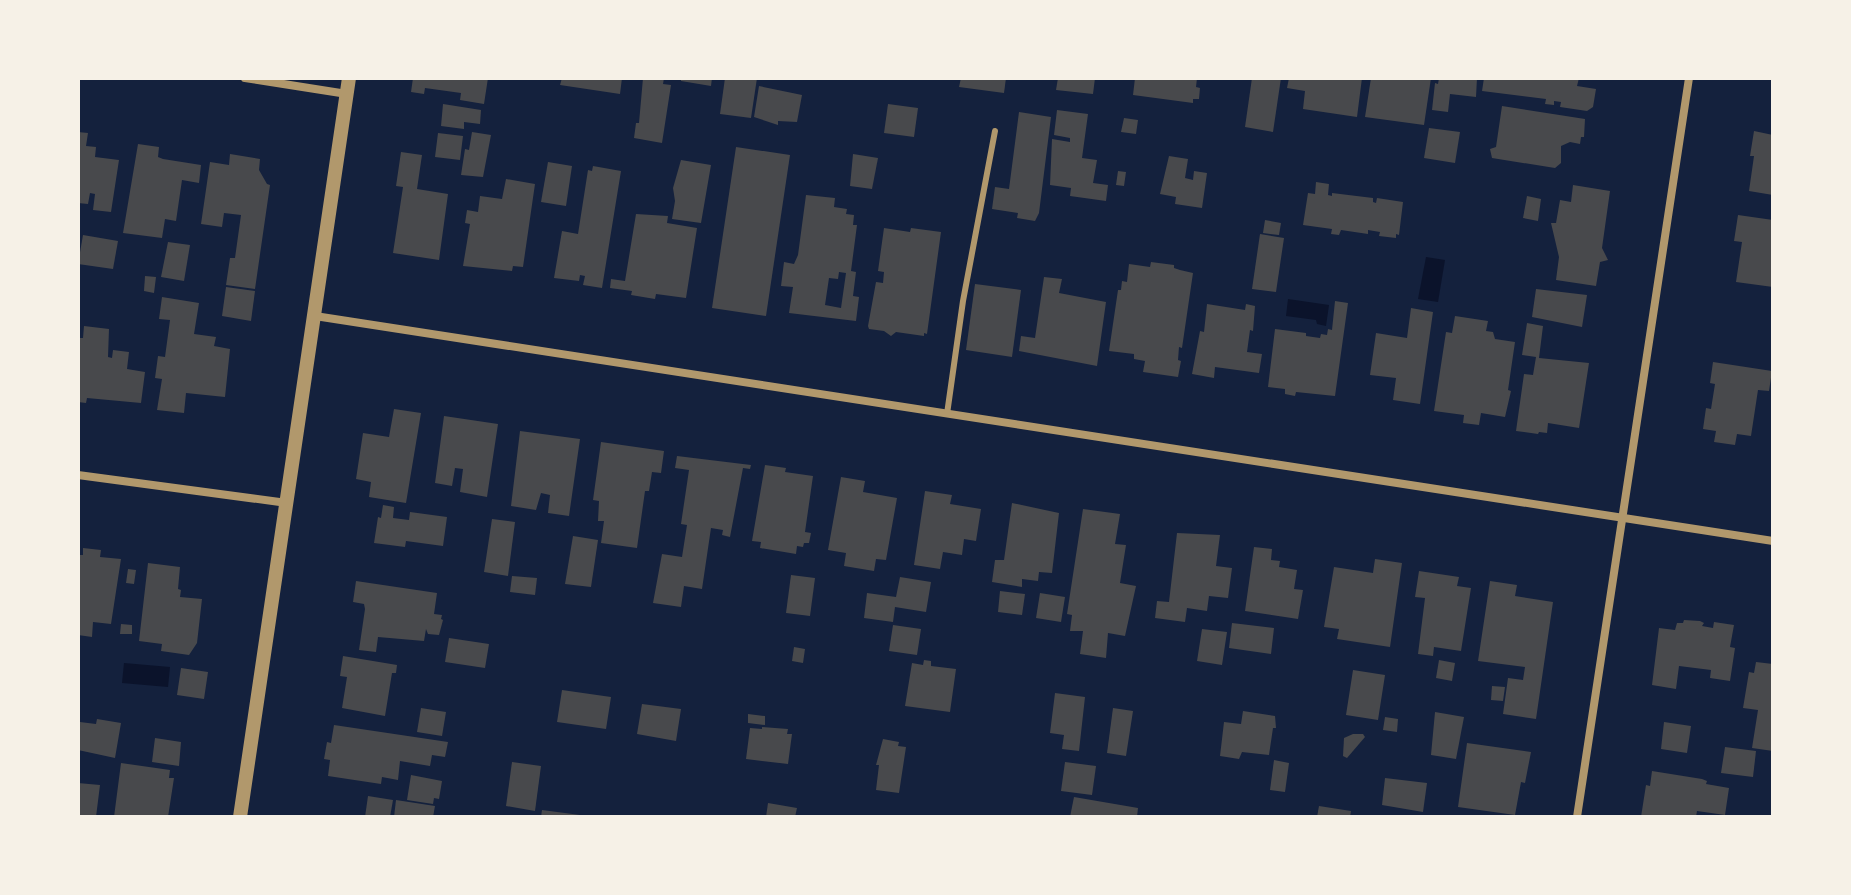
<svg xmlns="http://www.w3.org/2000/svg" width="1851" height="895" font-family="'Work Sans',sans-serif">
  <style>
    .water { fill: #0b132b }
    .building { fill: #48494c; fill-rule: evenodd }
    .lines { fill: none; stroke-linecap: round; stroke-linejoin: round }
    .service { stroke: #b1986c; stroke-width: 6 }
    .minor { stroke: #b1986c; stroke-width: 8 }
    .tertiary { stroke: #b1986c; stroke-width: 14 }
  </style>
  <rect width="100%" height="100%" fill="#14213d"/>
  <g class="water">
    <path d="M 1426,257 L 1445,260 L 1438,302 L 1418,299 Z"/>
    <path d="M 1288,299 L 1329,305 L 1326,326 L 1317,324 L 1316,320 L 1286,316 Z"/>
    <path d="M 124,663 L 170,667 L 168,687 L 122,683 Z"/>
  </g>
  <g class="building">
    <path d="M 413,78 L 488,78 L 484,104 L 460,100 L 461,93 L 425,88 L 424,94 L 411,92 Z"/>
    <path d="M 562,78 L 622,78 L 620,94 L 560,85 Z"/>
    <path d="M 643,78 L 664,78 L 663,84 L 671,85 L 662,143 L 634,138 L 636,123 L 639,123 Z"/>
    <path d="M 681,78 L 712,78 L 711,86 L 681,81 Z"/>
    <path d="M 725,78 L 757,78 L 751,118 L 720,114 Z"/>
    <path d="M 961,78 L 1006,78 L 1004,93 L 959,87 Z"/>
    <path d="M 1058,78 L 1095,78 L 1093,94 L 1056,90 Z"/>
    <path d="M 1135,78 L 1197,78 L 1196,87 L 1200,88 L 1199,99 L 1193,99 L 1193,103 L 1133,95 Z"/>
    <path d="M 1252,78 L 1281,78 L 1273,132 L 1245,127 Z"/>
    <path d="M 1289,78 L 1362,78 L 1357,117 L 1303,109 L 1305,91 L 1287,88 Z"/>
    <path d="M 1371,78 L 1431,78 L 1424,125 L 1365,117 Z"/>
    <path d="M 1439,78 L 1477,78 L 1476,97 L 1450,94 L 1448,112 L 1432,110 L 1435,83 L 1438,84 Z"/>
    <path d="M 1484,78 L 1579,78 L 1577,86 L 1596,89 L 1593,107 L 1587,111 L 1560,107 L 1561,102 L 1554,101 L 1554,105 L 1545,104 L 1546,99 L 1482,91 Z"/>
    <path d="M 759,86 L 802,95 L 797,122 L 778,121 L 778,125 L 754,117 Z"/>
    <path d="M 443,104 L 481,110 L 480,124 L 464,122 L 464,129 L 441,126 Z"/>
    <path d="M 888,104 L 918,108 L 914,137 L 884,133 Z"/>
    <path d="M 1502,106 L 1585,119 L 1584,137 L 1581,137 L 1580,144 L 1570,142 L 1561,146 L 1561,163 L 1555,168 L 1492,158 L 1490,149 L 1496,147 Z"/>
    <path d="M 1057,110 L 1088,114 L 1082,158 L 1097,160 L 1093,183 L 1108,185 L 1106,201 L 1070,196 L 1071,188 L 1050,185 L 1052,139 L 1070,142 L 1070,138 L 1054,135 Z"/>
    <path d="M 1019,112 L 1051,117 L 1039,213 L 1035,221 L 1017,218 L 1018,213 L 992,209 L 995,187 L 1009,189 Z"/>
    <path d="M 1124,118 L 1138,120 L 1136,134 L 1121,132 Z"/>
    <path d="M 1429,128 L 1460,132 L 1455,163 L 1424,158 Z"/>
    <path d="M 1754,131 L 1773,135 L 1773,195 L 1749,191 L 1754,156 L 1750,156 Z"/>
    <path d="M 78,132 L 88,133 L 86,146 L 96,147 L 95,157 L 119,160 L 111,212 L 93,210 L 95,194 L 90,193 L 88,204 L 78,203 Z"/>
    <path d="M 472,132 L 491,135 L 483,177 L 461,175 L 465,149 L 469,150 Z"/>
    <path d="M 438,133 L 463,136 L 460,160 L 435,157 Z"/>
    <path d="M 138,144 L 159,147 L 158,157 L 163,159 L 201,165 L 199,183 L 182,180 L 176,221 L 165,219 L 162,238 L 123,233 Z"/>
    <path d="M 736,147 L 790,155 L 766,316 L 712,308 Z"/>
    <path d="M 401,152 L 422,155 L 417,189 L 448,194 L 439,260 L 393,253 L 403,187 L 396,186 Z"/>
    <path d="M 230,154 L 260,159 L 259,170 L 267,184 L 270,185 L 255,289 L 226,285 L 230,258 L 235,258 L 241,215 L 224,213 L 222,227 L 201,224 L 210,162 L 229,165 Z"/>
    <path d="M 853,154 L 878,158 L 872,189 L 850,186 Z"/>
    <path d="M 1169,156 L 1188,159 L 1185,178 L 1193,180 L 1194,171 L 1207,173 L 1202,208 L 1175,204 L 1176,197 L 1160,194 Z"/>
    <path d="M 681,160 L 711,165 L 701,223 L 672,219 L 675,201 L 673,188 Z"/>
    <path d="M 548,162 L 572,166 L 566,206 L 541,202 Z"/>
    <path d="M 593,166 L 621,171 L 602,288 L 583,285 L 585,276 L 580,275 L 579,281 L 554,278 L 562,231 L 578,234 L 588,170 L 592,171 Z"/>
    <path d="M 1118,171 L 1126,172 L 1124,186 L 1116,185 Z"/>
    <path d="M 506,179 L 535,184 L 523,267 L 513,266 L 512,271 L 463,266 L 470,224 L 465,223 L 467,210 L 478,212 L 480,196 L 502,199 Z"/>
    <path d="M 1316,182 L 1329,184 L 1328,195 L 1332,196 L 1332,193 L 1373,198 L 1373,202 L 1376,203 L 1377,198 L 1403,202 L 1399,235 L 1396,234 L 1396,238 L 1379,236 L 1380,232 L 1368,230 L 1368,234 L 1341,230 L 1339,235 L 1331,234 L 1332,229 L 1303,225 L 1308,193 L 1315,194 Z"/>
    <path d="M 1573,185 L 1610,191 L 1602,248 L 1608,260 L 1600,262 L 1596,286 L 1556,280 L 1559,257 L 1551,223 L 1556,223 L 1560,200 L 1571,202 Z"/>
    <path d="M 806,195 L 835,198 L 834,207 L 847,209 L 846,214 L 854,215 L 853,225 L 857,225 L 851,271 L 856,272 L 853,296 L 859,297 L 856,321 L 789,313 L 793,287 L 781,286 L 784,262 L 794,264 L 798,255 ZM 839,272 L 846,273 L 841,308 L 825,305 L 829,278 L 838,279 Z"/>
    <path d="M 1527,196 L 1541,199 L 1538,221 L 1523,218 Z"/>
    <path d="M 636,214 L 668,216 L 667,223 L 697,228 L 686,298 L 656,294 L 655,299 L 631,295 L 632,291 L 610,288 L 611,279 L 625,281 Z"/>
    <path d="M 1738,215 L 1773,220 L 1773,287 L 1736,282 L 1742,242 L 1734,241 Z"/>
    <path d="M 1265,220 L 1281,223 L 1279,235 L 1263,233 Z"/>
    <path d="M 884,228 L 910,232 L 911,228 L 941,232 L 927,334 L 924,333 L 924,336 L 896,332 L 891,336 L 884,331 L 869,329 L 868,326 L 876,282 L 883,283 L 884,272 L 878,271 Z"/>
    <path d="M 1260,234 L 1284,238 L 1276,292 L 1252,289 Z"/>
    <path d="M 83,235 L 118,241 L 113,269 L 78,264 Z"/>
    <path d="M 168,242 L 190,245 L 184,281 L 161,277 Z"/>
    <path d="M 1151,262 L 1174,265 L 1174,268 L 1180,270 L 1193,273 L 1182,348 L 1179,347 L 1178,360 L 1181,361 L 1178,377 L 1143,372 L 1145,361 L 1134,359 L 1134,354 L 1109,351 L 1118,290 L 1121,290 L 1122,281 L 1127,282 L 1129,264 L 1150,267 Z"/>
    <path d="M 145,276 L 156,277 L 154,293 L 144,291 Z"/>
    <path d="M 1044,277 L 1062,279 L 1059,293 L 1106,302 L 1097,366 L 1019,351 L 1021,336 L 1035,338 Z"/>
    <path d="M 975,284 L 1021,290 L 1012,357 L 966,350 Z"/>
    <path d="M 226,287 L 255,291 L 251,321 L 222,316 Z"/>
    <path d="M 1536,289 L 1587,295 L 1582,327 L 1532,317 Z"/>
    <path d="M 162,297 L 199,303 L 194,334 L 216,337 L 214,346 L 230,349 L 225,397 L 186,393 L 184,413 L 157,410 L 162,379 L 155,378 L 158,356 L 165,357 L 170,320 L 159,319 Z"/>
    <path d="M 1335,301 L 1348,303 L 1335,396 L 1296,392 L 1295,396 L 1285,394 L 1285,389 L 1268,387 L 1275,329 L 1306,333 L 1306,336 L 1320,338 L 1321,334 L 1327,335 L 1328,329 L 1332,330 Z"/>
    <path d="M 1207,304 L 1245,310 L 1246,304 L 1255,306 L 1253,331 L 1250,330 L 1247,352 L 1262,354 L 1259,373 L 1215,367 L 1214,378 L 1192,374 L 1200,331 L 1204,332 Z"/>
    <path d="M 1411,308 L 1433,312 L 1420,404 L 1393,400 L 1396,378 L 1370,375 L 1376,333 L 1407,338 Z"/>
    <path d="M 1455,316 L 1488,321 L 1486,331 L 1493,332 L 1495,339 L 1515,342 L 1508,390 L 1511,391 L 1505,417 L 1481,413 L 1479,425 L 1463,423 L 1464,415 L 1434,411 L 1446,332 L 1452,333 Z"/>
    <path d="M 1527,323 L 1543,326 L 1539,358 L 1589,363 L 1579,428 L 1548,423 L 1547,433 L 1539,432 L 1538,434 L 1516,431 L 1524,374 L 1533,375 L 1536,357 L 1522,355 Z"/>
    <path d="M 84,326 L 109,329 L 108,357 L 112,358 L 113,350 L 129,352 L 127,369 L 145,372 L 141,403 L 87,398 L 86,403 L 78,402 L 78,338 L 83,338 Z"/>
    <path d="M 1713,362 L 1772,371 L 1769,391 L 1758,390 L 1751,436 L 1737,434 L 1735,445 L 1714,442 L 1716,431 L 1703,429 L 1706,408 L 1711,409 L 1715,384 L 1710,383 Z"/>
    <path d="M 394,409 L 421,413 L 406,503 L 369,497 L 371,482 L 356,479 L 363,433 L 389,437 Z"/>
    <path d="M 444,416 L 498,424 L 487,497 L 460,492 L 463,469 L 455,468 L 452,486 L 435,483 Z"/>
    <path d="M 520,431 L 580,439 L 569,516 L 548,513 L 550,495 L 541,493 L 536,510 L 511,506 Z"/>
    <path d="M 601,442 L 664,451 L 661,473 L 652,472 L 649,491 L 645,491 L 637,548 L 601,543 L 604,521 L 598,521 L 599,501 L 593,500 Z"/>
    <path d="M 677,456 L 751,465 L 750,469 L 743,468 L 730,537 L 722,535 L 723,530 L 711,528 L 702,589 L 684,586 L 681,607 L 653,603 L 662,554 L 682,557 L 687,525 L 681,524 L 689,470 L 675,468 Z"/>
    <path d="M 765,465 L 786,468 L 785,472 L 813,476 L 805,532 L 811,533 L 809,543 L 804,543 L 803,547 L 797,546 L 796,554 L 760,548 L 761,542 L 752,541 Z"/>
    <path d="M 841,477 L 865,481 L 863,492 L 897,498 L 886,560 L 876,559 L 874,571 L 844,566 L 846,553 L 828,550 Z"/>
    <path d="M 925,491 L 952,495 L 950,504 L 981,509 L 976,541 L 964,539 L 962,555 L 943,552 L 940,569 L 914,565 Z"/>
    <path d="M 1012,503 L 1059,513 L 1052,573 L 1039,572 L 1038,581 L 1022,579 L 1022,587 L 992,582 L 995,560 L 1004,560 Z"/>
    <path d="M 383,505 L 394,507 L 393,518 L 409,520 L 410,512 L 447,517 L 443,546 L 406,541 L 405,547 L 374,543 L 378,517 L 381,518 Z"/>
    <path d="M 1083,509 L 1120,514 L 1115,544 L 1126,545 L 1120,583 L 1136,586 L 1125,636 L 1108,633 L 1106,658 L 1080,654 L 1083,631 L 1070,631 L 1072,615 L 1067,614 Z"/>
    <path d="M 492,519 L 515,522 L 508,576 L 484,572 Z"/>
    <path d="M 1177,533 L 1220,535 L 1216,566 L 1232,568 L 1228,598 L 1209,596 L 1207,611 L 1187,608 L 1185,622 L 1155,618 L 1157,601 L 1169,602 Z"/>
    <path d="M 573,536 L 598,540 L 591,587 L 565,584 Z"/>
    <path d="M 1254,547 L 1272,549 L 1271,560 L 1280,561 L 1279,567 L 1297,570 L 1294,589 L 1303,590 L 1298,619 L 1245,611 Z"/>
    <path d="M 83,548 L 101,550 L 100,557 L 121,559 L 111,624 L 93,622 L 92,637 L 78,635 L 78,555 L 83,555 Z"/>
    <path d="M 1375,559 L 1402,563 L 1390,647 L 1337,639 L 1339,629 L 1324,627 L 1334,567 L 1373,573 Z"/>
    <path d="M 148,563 L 180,567 L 178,589 L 181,590 L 180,597 L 202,599 L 197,643 L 189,655 L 161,651 L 162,644 L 139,641 Z"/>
    <path d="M 128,569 L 136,570 L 134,584 L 126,583 Z"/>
    <path d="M 1419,571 L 1459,577 L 1457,586 L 1471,588 L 1461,651 L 1434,647 L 1433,656 L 1418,654 L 1425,598 L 1415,597 Z"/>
    <path d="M 791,575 L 815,578 L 810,616 L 786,613 Z"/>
    <path d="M 512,576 L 537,578 L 535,595 L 510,592 Z"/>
    <path d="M 900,577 L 931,582 L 926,612 L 895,607 L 893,622 L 864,618 L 867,593 L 896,597 Z"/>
    <path d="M 356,581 L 437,593 L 434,614 L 442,615 L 441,619 L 443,620 L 439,635 L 428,634 L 426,629 L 424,641 L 378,637 L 376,652 L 359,650 L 365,609 L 364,604 L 353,602 Z"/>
    <path d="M 1490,581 L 1517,585 L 1515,596 L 1553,602 L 1536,719 L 1503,714 L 1508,678 L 1523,680 L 1525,667 L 1478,661 Z"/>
    <path d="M 1000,591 L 1025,594 L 1022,615 L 998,612 Z"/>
    <path d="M 1040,593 L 1065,597 L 1061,622 L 1036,618 Z"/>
    <path d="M 1684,620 L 1700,621 L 1704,623 L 1702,626 L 1713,628 L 1714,622 L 1734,625 L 1730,647 L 1735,648 L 1730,681 L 1710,678 L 1711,670 L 1679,666 L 1676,689 L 1652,685 L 1659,628 L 1675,630 L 1677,623 L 1683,623 Z"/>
    <path d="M 1232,623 L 1274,628 L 1271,654 L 1229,648 Z"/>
    <path d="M 121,624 L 132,625 L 132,634 L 120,634 Z"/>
    <path d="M 893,625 L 921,629 L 917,655 L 889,651 Z"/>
    <path d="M 1202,629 L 1227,632 L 1222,665 L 1197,661 Z"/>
    <path d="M 449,638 L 489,644 L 485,668 L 445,662 Z"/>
    <path d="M 794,647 L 805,649 L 803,663 L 792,661 Z"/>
    <path d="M 343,656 L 397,665 L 396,673 L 392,673 L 385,716 L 342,708 L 347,677 L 340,676 Z"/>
    <path d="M 924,660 L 931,661 L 931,666 L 956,669 L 950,712 L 905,706 L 912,663 L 923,665 Z"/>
    <path d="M 1439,660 L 1455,663 L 1452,681 L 1436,678 Z"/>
    <path d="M 1756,662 L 1773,664 L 1773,751 L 1752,748 L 1758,710 L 1743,708 L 1749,672 L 1754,673 Z"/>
    <path d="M 181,668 L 208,672 L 204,699 L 177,695 Z"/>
    <path d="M 1353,670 L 1385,675 L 1378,720 L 1346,715 Z"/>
    <path d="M 1492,686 L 1505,687 L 1503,701 L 1491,700 Z"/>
    <path d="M 562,690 L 611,697 L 606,729 L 557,722 Z"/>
    <path d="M 1055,693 L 1085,697 L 1079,751 L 1062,749 L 1064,735 L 1050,733 Z"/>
    <path d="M 642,704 L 681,709 L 676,741 L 637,734 Z"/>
    <path d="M 421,708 L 446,712 L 442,736 L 417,732 Z"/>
    <path d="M 1113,708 L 1133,711 L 1126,756 L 1107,753 Z"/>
    <path d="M 1243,711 L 1275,716 L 1276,728 L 1273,728 L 1269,755 L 1242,752 L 1239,759 L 1220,756 L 1224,722 L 1241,724 Z"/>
    <path d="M 1435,712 L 1464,717 L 1456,759 L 1431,755 Z"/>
    <path d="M 748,714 L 765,716 L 765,725 L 748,723 Z"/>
    <path d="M 1385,717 L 1398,719 L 1397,732 L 1383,730 Z"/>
    <path d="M 97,719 L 121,723 L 115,758 L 78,750 L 80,722 L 96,724 Z"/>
    <path d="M 1664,722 L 1691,726 L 1687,753 L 1661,749 Z"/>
    <path d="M 334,725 L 448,742 L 445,757 L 432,755 L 430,766 L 400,761 L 398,780 L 382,777 L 381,784 L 328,776 L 330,760 L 324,759 L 327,742 L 331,743 Z"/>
    <path d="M 762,727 L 788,729 L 787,734 L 792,734 L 788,764 L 746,759 L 750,728 L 762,729 Z"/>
    <path d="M 1353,734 L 1363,734 L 1365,737 L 1347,758 L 1343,756 L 1344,738 Z"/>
    <path d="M 155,738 L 181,742 L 179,766 L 152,762 Z"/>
    <path d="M 883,739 L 899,742 L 898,746 L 906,747 L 899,793 L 876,790 L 879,765 L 876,765 Z"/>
    <path d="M 1467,743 L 1531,752 L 1525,783 L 1521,782 L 1515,815 L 1458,807 Z"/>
    <path d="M 1725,747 L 1756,751 L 1753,777 L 1721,773 Z"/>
    <path d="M 1274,760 L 1289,763 L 1285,792 L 1270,790 Z"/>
    <path d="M 512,762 L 541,766 L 535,811 L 506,806 Z"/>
    <path d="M 1065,762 L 1096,766 L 1092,795 L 1061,791 Z"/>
    <path d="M 121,763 L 170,770 L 169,778 L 174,778 L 168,817 L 114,817 Z"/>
    <path d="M 1652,771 L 1702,779 L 1707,781 L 1706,784 L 1729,788 L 1725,815 L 1697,811 L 1696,817 L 1641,817 L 1646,785 L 1650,786 Z"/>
    <path d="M 411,775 L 442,781 L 439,799 L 434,798 L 433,804 L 407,800 Z"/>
    <path d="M 1385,778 L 1427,783 L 1423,812 L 1382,805 Z"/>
    <path d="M 78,783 L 100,785 L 96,817 L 78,817 Z"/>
    <path d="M 368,796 L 393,800 L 390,817 L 365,817 Z"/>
    <path d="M 1074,797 L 1138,808 L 1137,817 L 1070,817 Z"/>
    <path d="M 396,800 L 435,806 L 433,817 L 394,817 Z"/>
    <path d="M 768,803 L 797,808 L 795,817 L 766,817 Z"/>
    <path d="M 1319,806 L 1351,811 L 1350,817 L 1317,817 Z"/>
    <path d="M 542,810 L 580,815 L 579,817 L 541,817 Z"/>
  </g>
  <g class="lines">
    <path class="service" d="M 947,414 L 963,301 L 995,131"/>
    <g class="minor">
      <path d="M 245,78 L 347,94"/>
      <path d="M 315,316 L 1773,541"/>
      <path d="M 78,475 L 287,503"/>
      <path d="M 1577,817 L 1689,78"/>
    </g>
    <path class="tertiary" d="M 240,817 L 349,78"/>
  </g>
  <rect width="1851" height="895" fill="none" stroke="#f6f1e7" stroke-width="160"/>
</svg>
